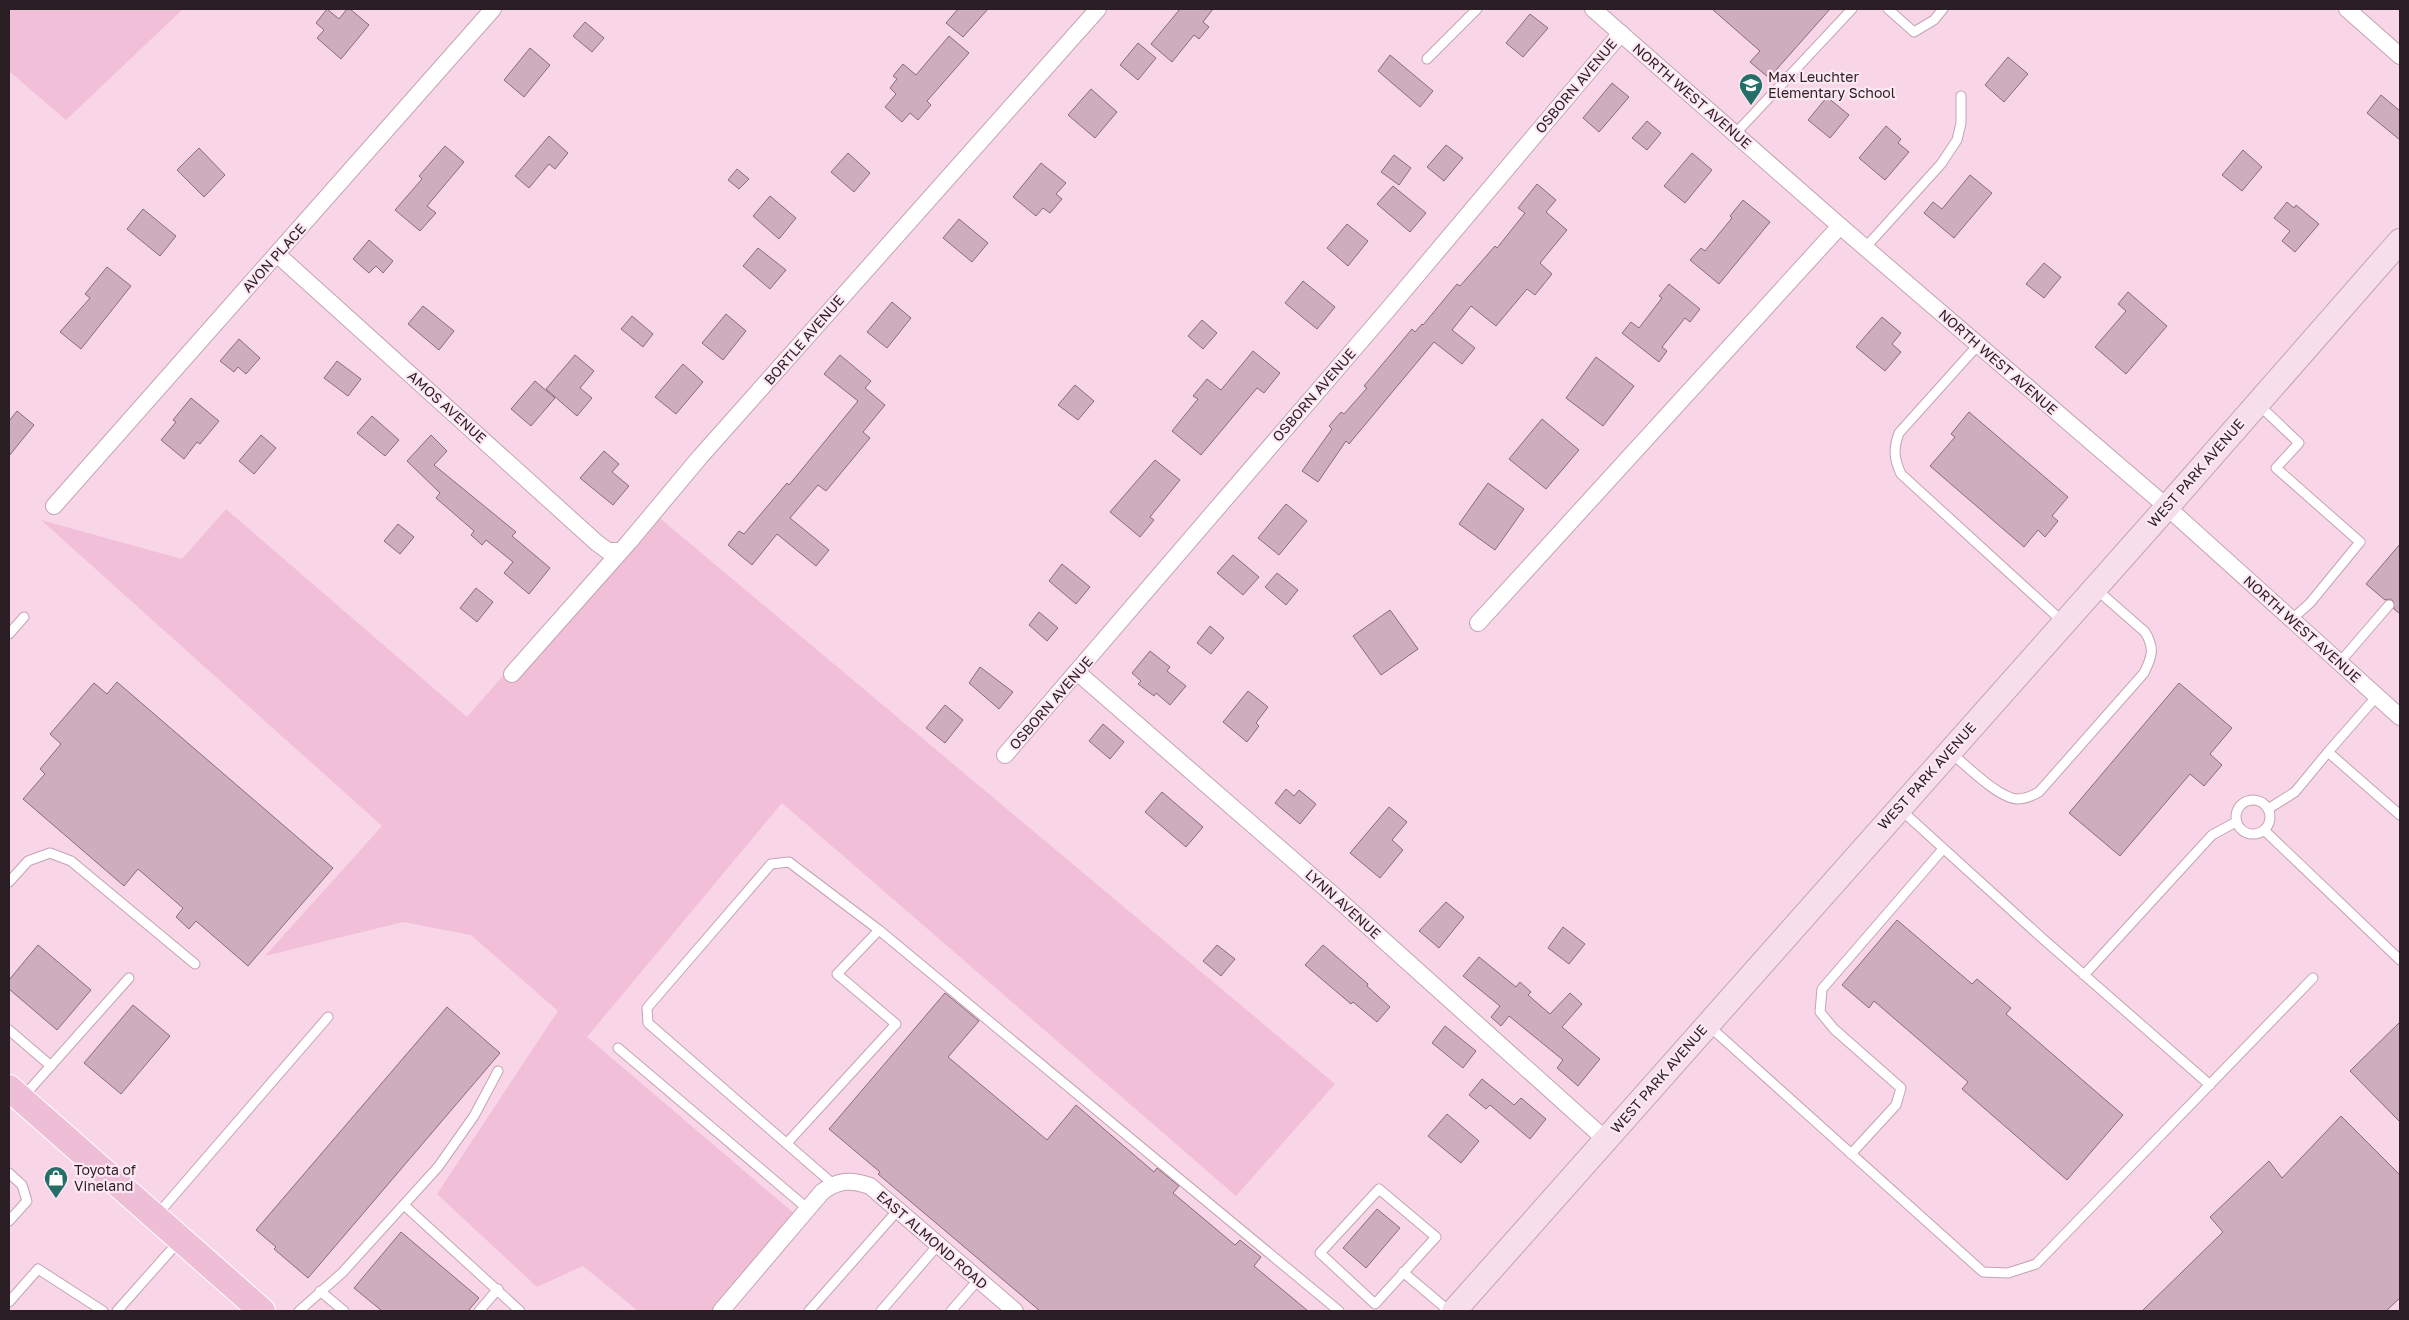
<svg xmlns="http://www.w3.org/2000/svg" width="2409" height="1320" font-family="'Golos Text',sans-serif">
  <style>
    .green { fill: #f2bfd9 }
    .building { fill: #ceadbe; stroke: #8a6b7b }
    .lines { fill: none; stroke-linecap: round; stroke-linejoin: round }
    .service-casing { stroke: #c4a3b3; stroke-width: 11 }
    .minor-casing { stroke: #c4a3b3; stroke-width: 18 }
    .secondary-casing { stroke: #c4a3b3; stroke-width: 26 }
    .primary-casing { stroke: #fff; stroke-width: 28 }
    .service { stroke: #fff; stroke-width: 9 }
    .minor { stroke: #fff; stroke-width: 16 }
    .secondary { stroke: #f6deeb; stroke-width: 24 }
    .primary { stroke: #eebed7; stroke-width: 26 }
    .labels { text-anchor: middle; stroke-width: 4.5; stroke-linejoin: round; paint-order: stroke }
    .poi-label { font-size: 14px; fill: #2a1e24; stroke: #fde8f2; text-anchor: start }
    .street-label { font-size: 14px; fill: #2a1e24; stroke: #fde8f2 }
  </style>
  <rect width="100%" height="100%" fill="#f9d6e7"/>
  <g class="green">
    <path d="M 9,9 L 183,9 L 66,120 L 9,71 Z"/>
    <path d="M 226,509 L 467,717 L 649,509 L 1335,1084 L 1236,1196 L 782,803 L 587,1037 L 802,1220 L 724,1311 L 638,1311 L 583,1266 L 537,1287 L 437,1194 L 558,1011 L 471,935 L 403,922 L 265,956 L 382,826 L 41,520 L 182,559 Z"/>
  </g>
  <g class="building">
    <path d="M 327,9 L 339,19 L 347,9 L 350,9 L 369,25 L 341,59 L 317,38 L 324,30 L 316,23 Z"/>
    <path d="M 958,9 L 988,9 L 963,37 L 946,23 Z"/>
    <path d="M 1180,9 L 1213,9 L 1203,22 L 1209,27 L 1199,39 L 1194,35 L 1172,62 L 1151,44 Z"/>
    <path d="M 1712,9 L 1830,9 L 1769,78 L 1750,62 L 1760,51 Z"/>
    <path d="M 1530,14 L 1548,28 L 1523,57 L 1506,43 Z"/>
    <path d="M 585,22 L 604,38 L 592,52 L 573,36 Z"/>
    <path d="M 949,36 L 969,53 L 927,101 L 931,105 L 918,120 L 910,113 L 902,122 L 885,107 L 896,94 L 890,88 L 897,79 L 893,76 L 903,64 L 916,75 Z"/>
    <path d="M 1138,43 L 1156,58 L 1138,80 L 1120,65 Z"/>
    <path d="M 530,48 L 550,65 L 524,97 L 504,80 Z"/>
    <path d="M 1390,55 L 1433,91 L 1420,107 L 1378,71 Z"/>
    <path d="M 2008,57 L 2028,74 L 2004,102 L 1985,85 Z"/>
    <path d="M 1612,83 L 1629,97 L 1599,132 L 1583,118 Z"/>
    <path d="M 1091,89 L 1117,112 L 1095,138 L 1068,115 Z"/>
    <path d="M 2381,95 L 2400,111 L 2400,140 L 2367,113 Z"/>
    <path d="M 1827,97 L 1849,115 L 1830,138 L 1808,120 Z"/>
    <path d="M 1647,121 L 1661,133 L 1647,150 L 1632,138 Z"/>
    <path d="M 1886,126 L 1901,139 L 1898,143 L 1909,152 L 1885,180 L 1859,158 Z"/>
    <path d="M 549,136 L 568,153 L 555,169 L 549,164 L 529,188 L 515,176 Z"/>
    <path d="M 1446,145 L 1463,158 L 1444,181 L 1427,167 Z"/>
    <path d="M 445,146 L 464,162 L 427,206 L 436,213 L 420,231 L 395,210 L 422,179 L 419,176 Z"/>
    <path d="M 199,148 L 225,175 L 204,197 L 177,170 Z"/>
    <path d="M 2243,150 L 2262,167 L 2242,191 L 2222,175 Z"/>
    <path d="M 848,153 L 870,173 L 854,192 L 831,172 Z"/>
    <path d="M 1692,153 L 1712,170 L 1685,203 L 1664,186 Z"/>
    <path d="M 1394,155 L 1411,168 L 1399,185 L 1381,172 Z"/>
    <path d="M 1041,163 L 1066,183 L 1056,194 L 1062,199 L 1050,213 L 1043,208 L 1036,216 L 1013,197 Z"/>
    <path d="M 737,169 L 749,179 L 739,189 L 728,180 Z"/>
    <path d="M 1970,175 L 1992,193 L 1954,238 L 1924,213 L 1933,202 L 1942,209 Z"/>
    <path d="M 1537,184 L 1556,200 L 1546,212 L 1567,230 L 1540,263 L 1552,274 L 1535,295 L 1527,289 L 1496,326 L 1471,306 L 1452,330 L 1475,348 L 1462,364 L 1434,342 L 1349,444 L 1346,441 L 1318,482 L 1302,471 L 1332,429 L 1329,426 L 1341,412 L 1344,414 L 1367,388 L 1364,386 L 1412,329 L 1415,332 L 1422,324 L 1423,325 L 1457,284 L 1460,286 L 1495,246 L 1497,248 L 1525,213 L 1518,208 Z"/>
    <path d="M 1393,186 L 1426,213 L 1410,232 L 1377,204 Z"/>
    <path d="M 770,196 L 796,218 L 779,239 L 753,216 Z"/>
    <path d="M 1743,200 L 1770,222 L 1719,284 L 1690,260 L 1701,248 L 1705,251 L 1732,218 L 1730,216 Z"/>
    <path d="M 2287,202 L 2294,208 L 2296,205 L 2319,224 L 2295,252 L 2282,241 L 2290,231 L 2274,218 Z"/>
    <path d="M 143,209 L 176,236 L 160,256 L 127,229 Z"/>
    <path d="M 959,219 L 988,243 L 972,262 L 943,238 Z"/>
    <path d="M 1347,224 L 1368,241 L 1348,266 L 1327,248 Z"/>
    <path d="M 369,240 L 393,261 L 383,273 L 376,266 L 369,273 L 353,259 Z"/>
    <path d="M 758,248 L 786,270 L 770,289 L 743,266 Z"/>
    <path d="M 2044,263 L 2061,277 L 2044,298 L 2026,284 Z"/>
    <path d="M 107,267 L 131,286 L 81,349 L 60,332 L 90,298 L 85,294 Z"/>
    <path d="M 1303,281 L 1335,307 L 1317,329 L 1285,303 Z"/>
    <path d="M 1669,284 L 1700,309 L 1690,322 L 1685,318 L 1662,347 L 1667,351 L 1659,362 L 1622,333 L 1631,322 L 1639,328 L 1662,298 L 1659,296 Z"/>
    <path d="M 2128,292 L 2167,326 L 2126,374 L 2095,347 L 2126,311 L 2118,304 Z"/>
    <path d="M 892,302 L 911,318 L 887,348 L 867,332 Z"/>
    <path d="M 423,306 L 454,331 L 439,350 L 408,324 Z"/>
    <path d="M 726,314 L 746,331 L 723,360 L 702,343 Z"/>
    <path d="M 632,316 L 653,334 L 643,347 L 621,329 Z"/>
    <path d="M 1882,317 L 1901,333 L 1892,344 L 1901,352 L 1885,371 L 1856,347 Z"/>
    <path d="M 1202,320 L 1217,333 L 1203,349 L 1188,336 Z"/>
    <path d="M 239,339 L 260,358 L 246,374 L 238,367 L 234,372 L 220,361 Z"/>
    <path d="M 1253,351 L 1280,373 L 1264,393 L 1257,388 L 1201,455 L 1172,431 L 1198,399 L 1193,396 L 1207,379 L 1221,390 Z"/>
    <path d="M 575,355 L 594,371 L 580,388 L 592,398 L 577,416 L 546,389 Z"/>
    <path d="M 840,355 L 871,381 L 865,388 L 885,405 L 863,432 L 870,438 L 826,491 L 818,485 L 790,518 L 829,550 L 816,566 L 777,534 L 752,565 L 728,545 L 739,531 L 744,534 L 787,483 L 789,485 L 858,401 L 824,374 Z"/>
    <path d="M 1596,357 L 1634,386 L 1603,426 L 1566,398 Z"/>
    <path d="M 337,361 L 361,379 L 348,396 L 324,378 Z"/>
    <path d="M 683,364 L 703,382 L 676,414 L 655,397 Z"/>
    <path d="M 535,381 L 555,398 L 531,426 L 511,409 Z"/>
    <path d="M 1075,385 L 1094,401 L 1078,420 L 1058,405 Z"/>
    <path d="M 191,398 L 219,421 L 200,444 L 197,442 L 184,459 L 161,440 L 176,422 L 173,420 Z"/>
    <path d="M 17,411 L 34,425 L 9,456 L 9,421 Z"/>
    <path d="M 1969,412 L 2068,497 L 2052,516 L 2058,521 L 2045,537 L 2038,530 L 2024,547 L 1930,466 L 1955,437 L 1951,434 Z"/>
    <path d="M 372,416 L 399,440 L 385,456 L 357,433 Z"/>
    <path d="M 1542,419 L 1579,450 L 1546,489 L 1509,459 Z"/>
    <path d="M 261,435 L 276,448 L 254,474 L 239,461 Z"/>
    <path d="M 431,435 L 447,451 L 434,465 L 516,532 L 512,536 L 550,568 L 529,594 L 504,573 L 513,562 L 486,540 L 482,545 L 471,535 L 474,531 L 436,498 L 440,493 L 407,461 Z"/>
    <path d="M 604,451 L 619,464 L 612,472 L 629,486 L 613,505 L 580,478 Z"/>
    <path d="M 1155,460 L 1180,480 L 1150,517 L 1154,520 L 1140,537 L 1110,512 Z"/>
    <path d="M 1488,483 L 1524,509 L 1495,550 L 1459,524 Z"/>
    <path d="M 1286,504 L 1307,521 L 1279,555 L 1258,538 Z"/>
    <path d="M 398,524 L 414,537 L 400,554 L 384,541 Z"/>
    <path d="M 2400,544 L 2400,614 L 2394,609 L 2393,601 L 2390,599 L 2385,600 L 2366,584 Z"/>
    <path d="M 1233,555 L 1259,577 L 1243,595 L 1217,573 Z"/>
    <path d="M 1062,564 L 1090,587 L 1076,604 L 1049,581 Z"/>
    <path d="M 1277,573 L 1298,590 L 1286,605 L 1265,587 Z"/>
    <path d="M 476,588 L 493,602 L 477,622 L 460,608 Z"/>
    <path d="M 1390,610 L 1418,649 L 1381,675 L 1353,636 Z"/>
    <path d="M 1039,612 L 1058,628 L 1047,641 L 1029,625 Z"/>
    <path d="M 1210,626 L 1224,638 L 1211,654 L 1197,643 Z"/>
    <path d="M 1150,651 L 1170,667 L 1167,671 L 1186,686 L 1170,705 L 1156,693 L 1154,696 L 1138,684 L 1141,681 L 1132,673 Z"/>
    <path d="M 980,667 L 1013,692 L 999,709 L 969,683 Z"/>
    <path d="M 117,682 L 333,868 L 248,966 L 196,921 L 189,929 L 176,917 L 183,908 L 138,869 L 124,886 L 23,799 L 45,774 L 40,769 L 61,744 L 50,734 L 94,683 L 107,694 Z"/>
    <path d="M 2179,683 L 2232,728 L 2210,754 L 2222,765 L 2204,786 L 2190,774 L 2120,856 L 2069,813 Z"/>
    <path d="M 1248,691 L 1268,707 L 1256,723 L 1259,726 L 1247,742 L 1223,722 Z"/>
    <path d="M 945,705 L 963,720 L 945,743 L 926,728 Z"/>
    <path d="M 1103,724 L 1124,742 L 1110,759 L 1089,741 Z"/>
    <path d="M 1286,789 L 1294,796 L 1299,790 L 1316,804 L 1300,824 L 1275,803 Z"/>
    <path d="M 1162,792 L 1203,827 L 1186,847 L 1145,812 Z"/>
    <path d="M 1389,807 L 1407,822 L 1392,840 L 1403,850 L 1380,878 L 1350,853 Z"/>
    <path d="M 1446,902 L 1464,917 L 1439,948 L 1419,931 Z"/>
    <path d="M 1897,920 L 1972,984 L 1977,979 L 2011,1008 L 2006,1014 L 2123,1115 L 2067,1180 L 1962,1089 L 1968,1082 L 1874,1001 L 1869,1008 L 1842,985 Z"/>
    <path d="M 1563,927 L 1585,944 L 1569,964 L 1548,948 Z"/>
    <path d="M 38,945 L 91,990 L 57,1030 L 9,989 L 9,980 Z"/>
    <path d="M 1217,945 L 1235,959 L 1221,976 L 1203,961 Z"/>
    <path d="M 1323,945 L 1368,984 L 1367,986 L 1390,1007 L 1377,1022 L 1353,1002 L 1351,1004 L 1305,965 Z"/>
    <path d="M 1479,957 L 1516,987 L 1520,982 L 1531,992 L 1528,995 L 1550,1014 L 1570,993 L 1582,1004 L 1562,1027 L 1600,1059 L 1578,1086 L 1557,1068 L 1563,1060 L 1509,1016 L 1501,1026 L 1491,1017 L 1500,1006 L 1463,976 Z"/>
    <path d="M 945,993 L 979,1021 L 948,1057 L 1047,1140 L 1076,1105 L 1154,1172 L 1157,1168 L 1179,1186 L 1173,1193 L 1235,1245 L 1240,1240 L 1261,1257 L 1254,1266 L 1308,1311 L 1040,1311 L 878,1174 L 880,1172 L 829,1129 Z"/>
    <path d="M 133,1005 L 170,1036 L 121,1094 L 84,1063 Z"/>
    <path d="M 447,1007 L 500,1053 L 308,1278 L 274,1249 L 276,1247 L 256,1230 Z"/>
    <path d="M 2400,1022 L 2400,1122 L 2350,1071 Z"/>
    <path d="M 1445,1026 L 1476,1051 L 1463,1068 L 1432,1043 Z"/>
    <path d="M 1482,1079 L 1514,1105 L 1521,1098 L 1546,1119 L 1530,1139 L 1490,1105 L 1486,1109 L 1469,1095 Z"/>
    <path d="M 1447,1114 L 1479,1141 L 1461,1163 L 1428,1136 Z"/>
    <path d="M 2341,1116 L 2400,1175 L 2400,1298 L 2386,1311 L 2142,1311 L 2223,1232 L 2210,1217 L 2269,1161 L 2282,1178 Z"/>
    <path d="M 1377,1209 L 1400,1228 L 1366,1268 L 1343,1248 Z"/>
    <path d="M 401,1232 L 479,1298 L 468,1311 L 382,1311 L 354,1288 Z"/>
  </g>
  <g class="lines">
    <g class="service-casing">
      <g id="service">
        <path d="M 1888,9 L 1914,32 L 1934,20 L 1943,9"/>
        <path d="M 1427,59 L 1477,9"/>
        <path d="M 1735,134 L 1852,9"/>
        <path d="M 1865,248 L 1941,164 L 1957,140 L 1961,123 L 1961,96"/>
        <path d="M 1978,345 L 1899,433 C 1893,449 1894,459 1901,474 L 2063,622"/>
        <path d="M 2259,405 L 2299,443 L 2276,468 L 2360,542 L 2310,603 L 2292,619"/>
        <path d="M 9,634 L 24,617"/>
        <path d="M 2340,662 L 2389,605"/>
        <path d="M 2377,696 L 2328,752 L 2400,815"/>
        <path d="M 1950,752 C 1965,764 1998,798 2017,799 C 2025,799 2032,796 2039,792 L 2144,673 C 2152,657 2155,648 2145,632 L 2096,589"/>
        <circle cx="2253" cy="817" r="17"/>
        <path d="M 1900,809 L 2042,938 L 2210,1085"/>
        <path d="M 2268,809 L 2295,792 L 2328,752"/>
        <path d="M 2264,830 L 2400,960"/>
        <path d="M 9,882 L 28,861 L 50,853 L 71,861 L 195,964"/>
        <path d="M 2084,975 L 2212,835 L 2236,822"/>
        <path d="M 1709,1026 L 1983,1272 L 2008,1273 L 2036,1264 L 2313,978"/>
        <path d="M 9,1030 L 51,1066"/>
        <path d="M 618,1048 L 808,1209"/>
        <path d="M 23,1097 L 129,978"/>
        <path d="M 787,1143 L 896,1024 L 837,974 L 879,930"/>
        <path d="M 1851,1154 L 1896,1105 L 1901,1088 L 1834,1029 L 1820,1012 L 1822,989 L 1943,849"/>
        <path d="M 9,1173 L 22,1185 L 27,1201 L 9,1221"/>
        <path d="M 833,1184 L 648,1023 L 647,1008 L 771,864 L 789,862 L 879,930 L 1339,1311"/>
        <path d="M 1379,1189 L 1436,1237 L 1375,1304 L 1320,1253 Z"/>
        <path d="M 404,1205 L 520,1311"/>
        <path d="M 157,1215 L 328,1017"/>
        <path d="M 1403,1272 L 1449,1311"/>
        <path d="M 320,1291 L 344,1311"/>
        <path d="M 9,1302 L 38,1269 L 103,1311"/>
        <path d="M 117,1311 L 180,1240"/>
        <path d="M 299,1311 L 342,1273 L 438,1167 L 474,1116 L 498,1071"/>
        <path d="M 479,1311 L 498,1289"/>
        <path d="M 809,1311 L 898,1210"/>
        <path d="M 881,1311 L 938,1245"/>
        <path d="M 951,1311 L 978,1280"/>
      </g>
    </g>
    <g class="minor-casing">
      <g id="minor">
        <path d="M 1593,9 L 1840,226 L 2167,507 L 2400,717"/>
        <path d="M 2347,9 L 2400,56"/>
        <path d="M 278,255 L 597,543 L 608,551 L 619,551"/>
        <path d="M 54,506 L 493,9"/>
        <path d="M 1478,623 L 1840,226"/>
        <path d="M 1077,672 L 1331,893 L 1606,1140"/>
        <path d="M 512,674 L 629,542 L 700,457 L 1098,9"/>
        <path d="M 1005,755 L 1391,306 L 1621,33"/>
        <path d="M 721,1311 L 822,1192 C 838,1180 851,1179 870,1186 L 1015,1311"/>
      </g>
    </g>
    <g class="secondary-casing">
      <path id="secondary" d="M 1454,1311 L 2167,507 L 2400,241"/>
    </g>
    <g class="primary-casing">
      <path id="primary" d="M 9,1088 L 262,1311"/>
    </g>
    <use href="#service" class="service"/>
    <use href="#minor" class="minor"/>
    <use href="#secondary" class="secondary"/>
    <use href="#primary" class="primary"/>
  </g>
  <defs>
    <g id="school-pin" transform="scale(1.25)"><path d="M0 17L-7.5 6A9.5 9.5 0 1 1 7.5 6Z" fill="#256f69" stroke="#fde8f2"/><path d="M0-5L7-2L0 1L-7-2ZM-4 1L0 2.5L4 1V4Q0 6-4 4Z" fill="#fff"/></g>
    <g id="shop-pin" transform="scale(1.25)"><path d="M0 17L-7.5 6A9.5 9.5 0 1 1 7.5 6Z" fill="#256f69" stroke="#fde8f2"/><path d="M-5-2.5h2.3a2.7 3.5 0 0 1 5.4 0H5L5.5 6h-11ZM-1.5-2.5h3a1.5 2.3 0 0 0-3 0Z" fill="#fff"/></g>
  </defs>
  <g fill-rule="evenodd">
    <use href="#school-pin" x="1751" y="85"/>
    <use href="#shop-pin" x="56" y="1178"/>
  </g>
  <g class="labels">
    <g class="poi-label">
      <text x="1768" y="82">Max Leuchter<tspan x="1768" dy="16">Elementary School</tspan></text>
      <text x="74" y="1175">Toyota of<tspan x="74" dy="16">Vineland</tspan></text>
    </g>
    <g class="street-label">
      <text transform="translate(1576 86) rotate(-50)" y="5">OSBORN AVENUE</text>
      <text transform="translate(1692 96) rotate(41)" y="5">NORTH WEST AVENUE</text>
      <text transform="translate(274 258) rotate(-48)" y="5">AVON PLACE</text>
      <text transform="translate(804 340) rotate(-49)" y="5">BORTLE AVENUE</text>
      <text transform="translate(1998 362) rotate(41)" y="5">NORTH WEST AVENUE</text>
      <text transform="translate(1314 395) rotate(-49)" y="5">OSBORN AVENUE</text>
      <text transform="translate(447 407) rotate(42)" y="5">AMOS AVENUE</text>
      <text transform="translate(2196 473) rotate(-49)" y="5">WEST PARK AVENUE</text>
      <text transform="translate(2302 629) rotate(42)" y="5">NORTH WEST AVENUE</text>
      <text transform="translate(1051 703) rotate(-49)" y="5">OSBORN AVENUE</text>
      <text transform="translate(1927 776) rotate(-48)" y="5">WEST PARK AVENUE</text>
      <text transform="translate(1343 904) rotate(42)" y="5">LYNN AVENUE</text>
      <text transform="translate(1659 1079) rotate(-49)" y="5">WEST PARK AVENUE</text>
      <text transform="translate(932 1240) rotate(41)" y="5">EAST ALMOND ROAD</text>
    </g>
  </g>
  <rect width="2409" height="1320" fill="none" stroke="#2a1e24" stroke-width="20"/>
</svg>
